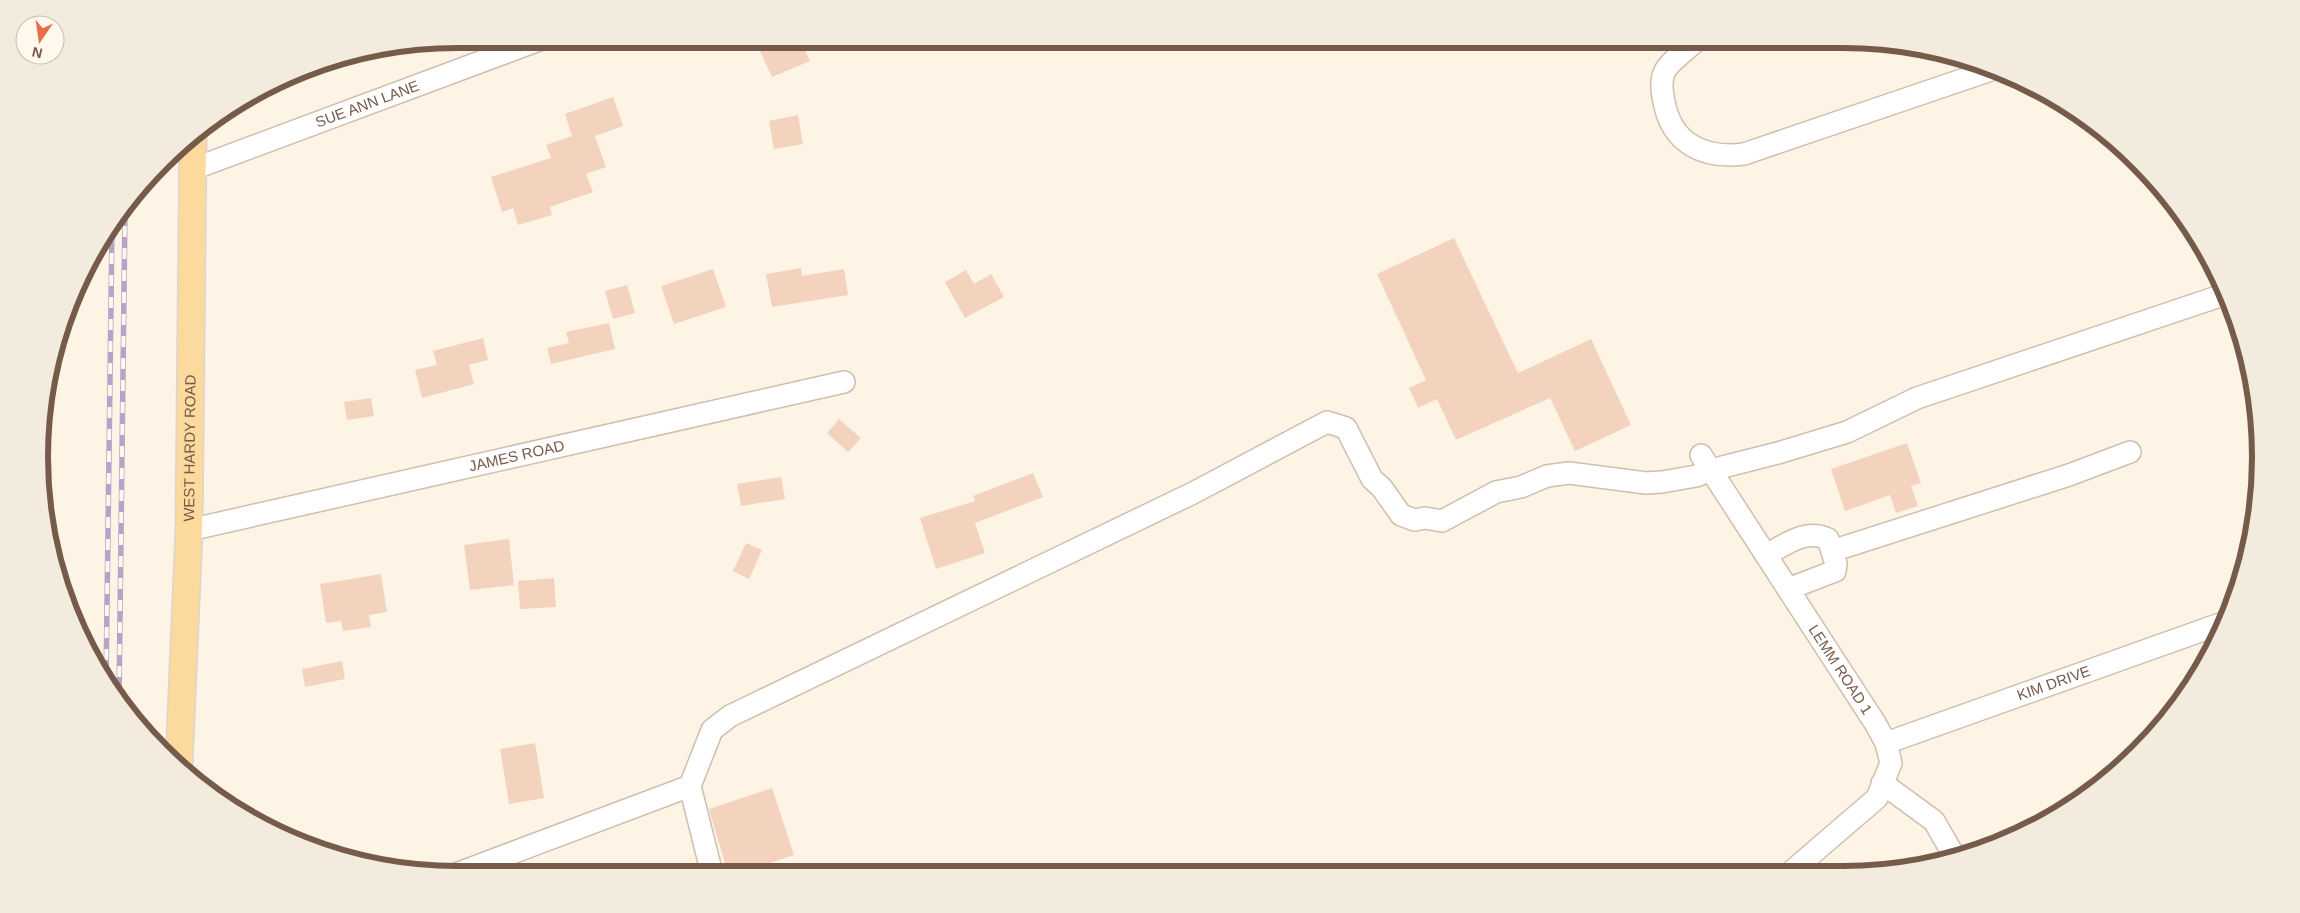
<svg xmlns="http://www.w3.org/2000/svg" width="2300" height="913" font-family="Arial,sans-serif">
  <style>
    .building { fill: #f3d3bd }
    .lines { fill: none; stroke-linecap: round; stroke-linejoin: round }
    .minor-casing { stroke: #d1beae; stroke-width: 24 }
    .major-casing { stroke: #dbd4d0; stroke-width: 29 }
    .minor { stroke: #fff; stroke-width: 21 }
    .major { stroke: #fcda9d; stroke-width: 26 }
    .rail-casing { stroke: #b7a3c7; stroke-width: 5.5 }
    .rail { stroke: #fff8ec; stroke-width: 4; stroke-dasharray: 11; stroke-linecap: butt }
    .labels { text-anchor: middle; stroke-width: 4; stroke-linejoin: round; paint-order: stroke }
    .street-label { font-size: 15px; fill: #765a4a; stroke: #fff8ec }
    .rim { fill: none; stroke: #765a4a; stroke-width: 6 }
  </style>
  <rect width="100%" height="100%" fill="#fdf4e6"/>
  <g class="building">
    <path d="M 776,39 L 800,39 L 810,61 L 772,77 L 758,47 Z"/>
    <path d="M 613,97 L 623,126 L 595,136 L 606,167 L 586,174 L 593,192 L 550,207 L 552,215 L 518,225 L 513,208 L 502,212 L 491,177 L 551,158 L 546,145 L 572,136 L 565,114 Z"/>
    <path d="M 798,115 L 803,144 L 774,149 L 769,121 Z"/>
    <path d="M 1454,238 L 1518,373 L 1591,339 L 1631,425 L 1575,451 L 1550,398 L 1456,440 L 1437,399 L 1418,408 L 1409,388 L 1426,380 L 1377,274 Z"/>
    <path d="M 801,268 L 802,276 L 844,269 L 848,295 L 772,307 L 766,274 Z"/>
    <path d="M 713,269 L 726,307 L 674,324 L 661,286 Z"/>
    <path d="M 966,270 L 974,284 L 991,274 L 1004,297 L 965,318 L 945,282 Z"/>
    <path d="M 627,285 L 635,313 L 613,319 L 605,291 Z"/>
    <path d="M 609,323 L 615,349 L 551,364 L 547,348 L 569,343 L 566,332 Z"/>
    <path d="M 483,338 L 488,360 L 469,365 L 474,384 L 422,398 L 415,370 L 437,365 L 433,351 Z"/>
    <path d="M 371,398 L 374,416 L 347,420 L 344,402 Z"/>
    <path d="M 839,419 L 861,438 L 848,452 L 827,433 Z"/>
    <path d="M 1907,443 L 1921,483 L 1911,486 L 1918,506 L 1896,513 L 1890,495 L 1845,511 L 1831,469 Z"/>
    <path d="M 1033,473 L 1043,497 L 975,523 L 985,553 L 936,569 L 920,518 L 975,501 L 973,496 Z"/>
    <path d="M 781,477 L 785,499 L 741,506 L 737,484 Z"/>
    <path d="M 509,539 L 514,585 L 470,590 L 464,545 Z"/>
    <path d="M 746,543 L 762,550 L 749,579 L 733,571 Z"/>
    <path d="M 381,574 L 387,612 L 369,615 L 371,627 L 343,631 L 341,621 L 326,623 L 320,584 Z"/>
    <path d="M 554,578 L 556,607 L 520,609 L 518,581 Z"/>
    <path d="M 342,661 L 345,679 L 305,687 L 302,669 Z"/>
    <path d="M 535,743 L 544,798 L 509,804 L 500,749 Z"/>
    <path d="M 772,788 L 794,855 L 738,874 L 728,874 L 709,809 Z"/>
  </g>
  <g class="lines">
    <g class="minor-casing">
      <g id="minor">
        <path d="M 1698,39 C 1690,47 1669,62 1665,71 C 1660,80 1662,92 1664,102 C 1672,144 1704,159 1744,154 L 1994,69"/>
        <path id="s1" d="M 193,169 L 542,39"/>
        <path id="s2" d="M 1701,455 L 1875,723 L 1886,743 L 1891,763 L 1877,798 L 1792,871"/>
        <path id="s3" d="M 189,530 L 844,382"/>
        <path d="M 1832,551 L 2069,475 L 2130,452"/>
        <path d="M 1766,555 C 1785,545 1806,528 1828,539 L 1836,564 L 1835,571 L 1788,589"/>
        <path id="s4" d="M 1886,743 L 2220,624"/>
        <path d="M 1882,783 L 1934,821 L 1953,854"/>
        <path d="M 456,874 L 690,786"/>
        <path d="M 712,874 L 690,786 L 712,730 L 730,716 L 1193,493 L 1327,422 L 1346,428 L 1372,479 L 1382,488 L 1401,515 L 1415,520 L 1425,518 L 1442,521 L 1496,492 L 1521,487 L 1547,476 L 1569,473 L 1646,483 L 1662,482 L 1696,476 L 1711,470 L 1778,453 L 1847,432 L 1917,398 L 2226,294"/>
      </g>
    </g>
    <g class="major-casing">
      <g id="major">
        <path id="s5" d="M 179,763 L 189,530 L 193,134"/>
      </g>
    </g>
    <use href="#minor" class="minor"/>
    <use href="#major" class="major"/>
    <g class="rail-casing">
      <g id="rail">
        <path d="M 106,682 L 112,227"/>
        <path d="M 119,699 L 125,211"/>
      </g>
    </g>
    <use href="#rail" class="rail"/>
  </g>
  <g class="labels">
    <g class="street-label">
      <text dy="5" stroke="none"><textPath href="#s1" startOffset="186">SUE ANN LANE</textPath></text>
      <text dy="5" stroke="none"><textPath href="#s5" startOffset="315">WEST HARDY ROAD</textPath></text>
      <text dy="5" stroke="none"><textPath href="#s3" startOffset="336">JAMES ROAD</textPath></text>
      <text dy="5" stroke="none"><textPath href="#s2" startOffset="256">LEMM ROAD 1</textPath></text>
      <text dy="5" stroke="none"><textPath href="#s4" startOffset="178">KIM DRIVE</textPath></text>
    </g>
  </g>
  <path d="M0 0H2300V913H0ZM457 48H1843A409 409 0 0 1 2252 457V457A409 409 0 0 1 1843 866H457A409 409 0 0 1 48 457V457A409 409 0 0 1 457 48Z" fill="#f4ebdf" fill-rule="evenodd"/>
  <path class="rim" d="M457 48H1843A409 409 0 0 1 2252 457V457A409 409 0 0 1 1843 866H457A409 409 0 0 1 48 457V457A409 409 0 0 1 457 48Z"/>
  <g transform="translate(40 40) rotate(193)"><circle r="24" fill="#fff8ec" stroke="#c8b9ab"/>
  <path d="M0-4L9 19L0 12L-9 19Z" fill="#e86e49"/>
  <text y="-8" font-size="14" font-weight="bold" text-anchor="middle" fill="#765a4a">N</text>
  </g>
</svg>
